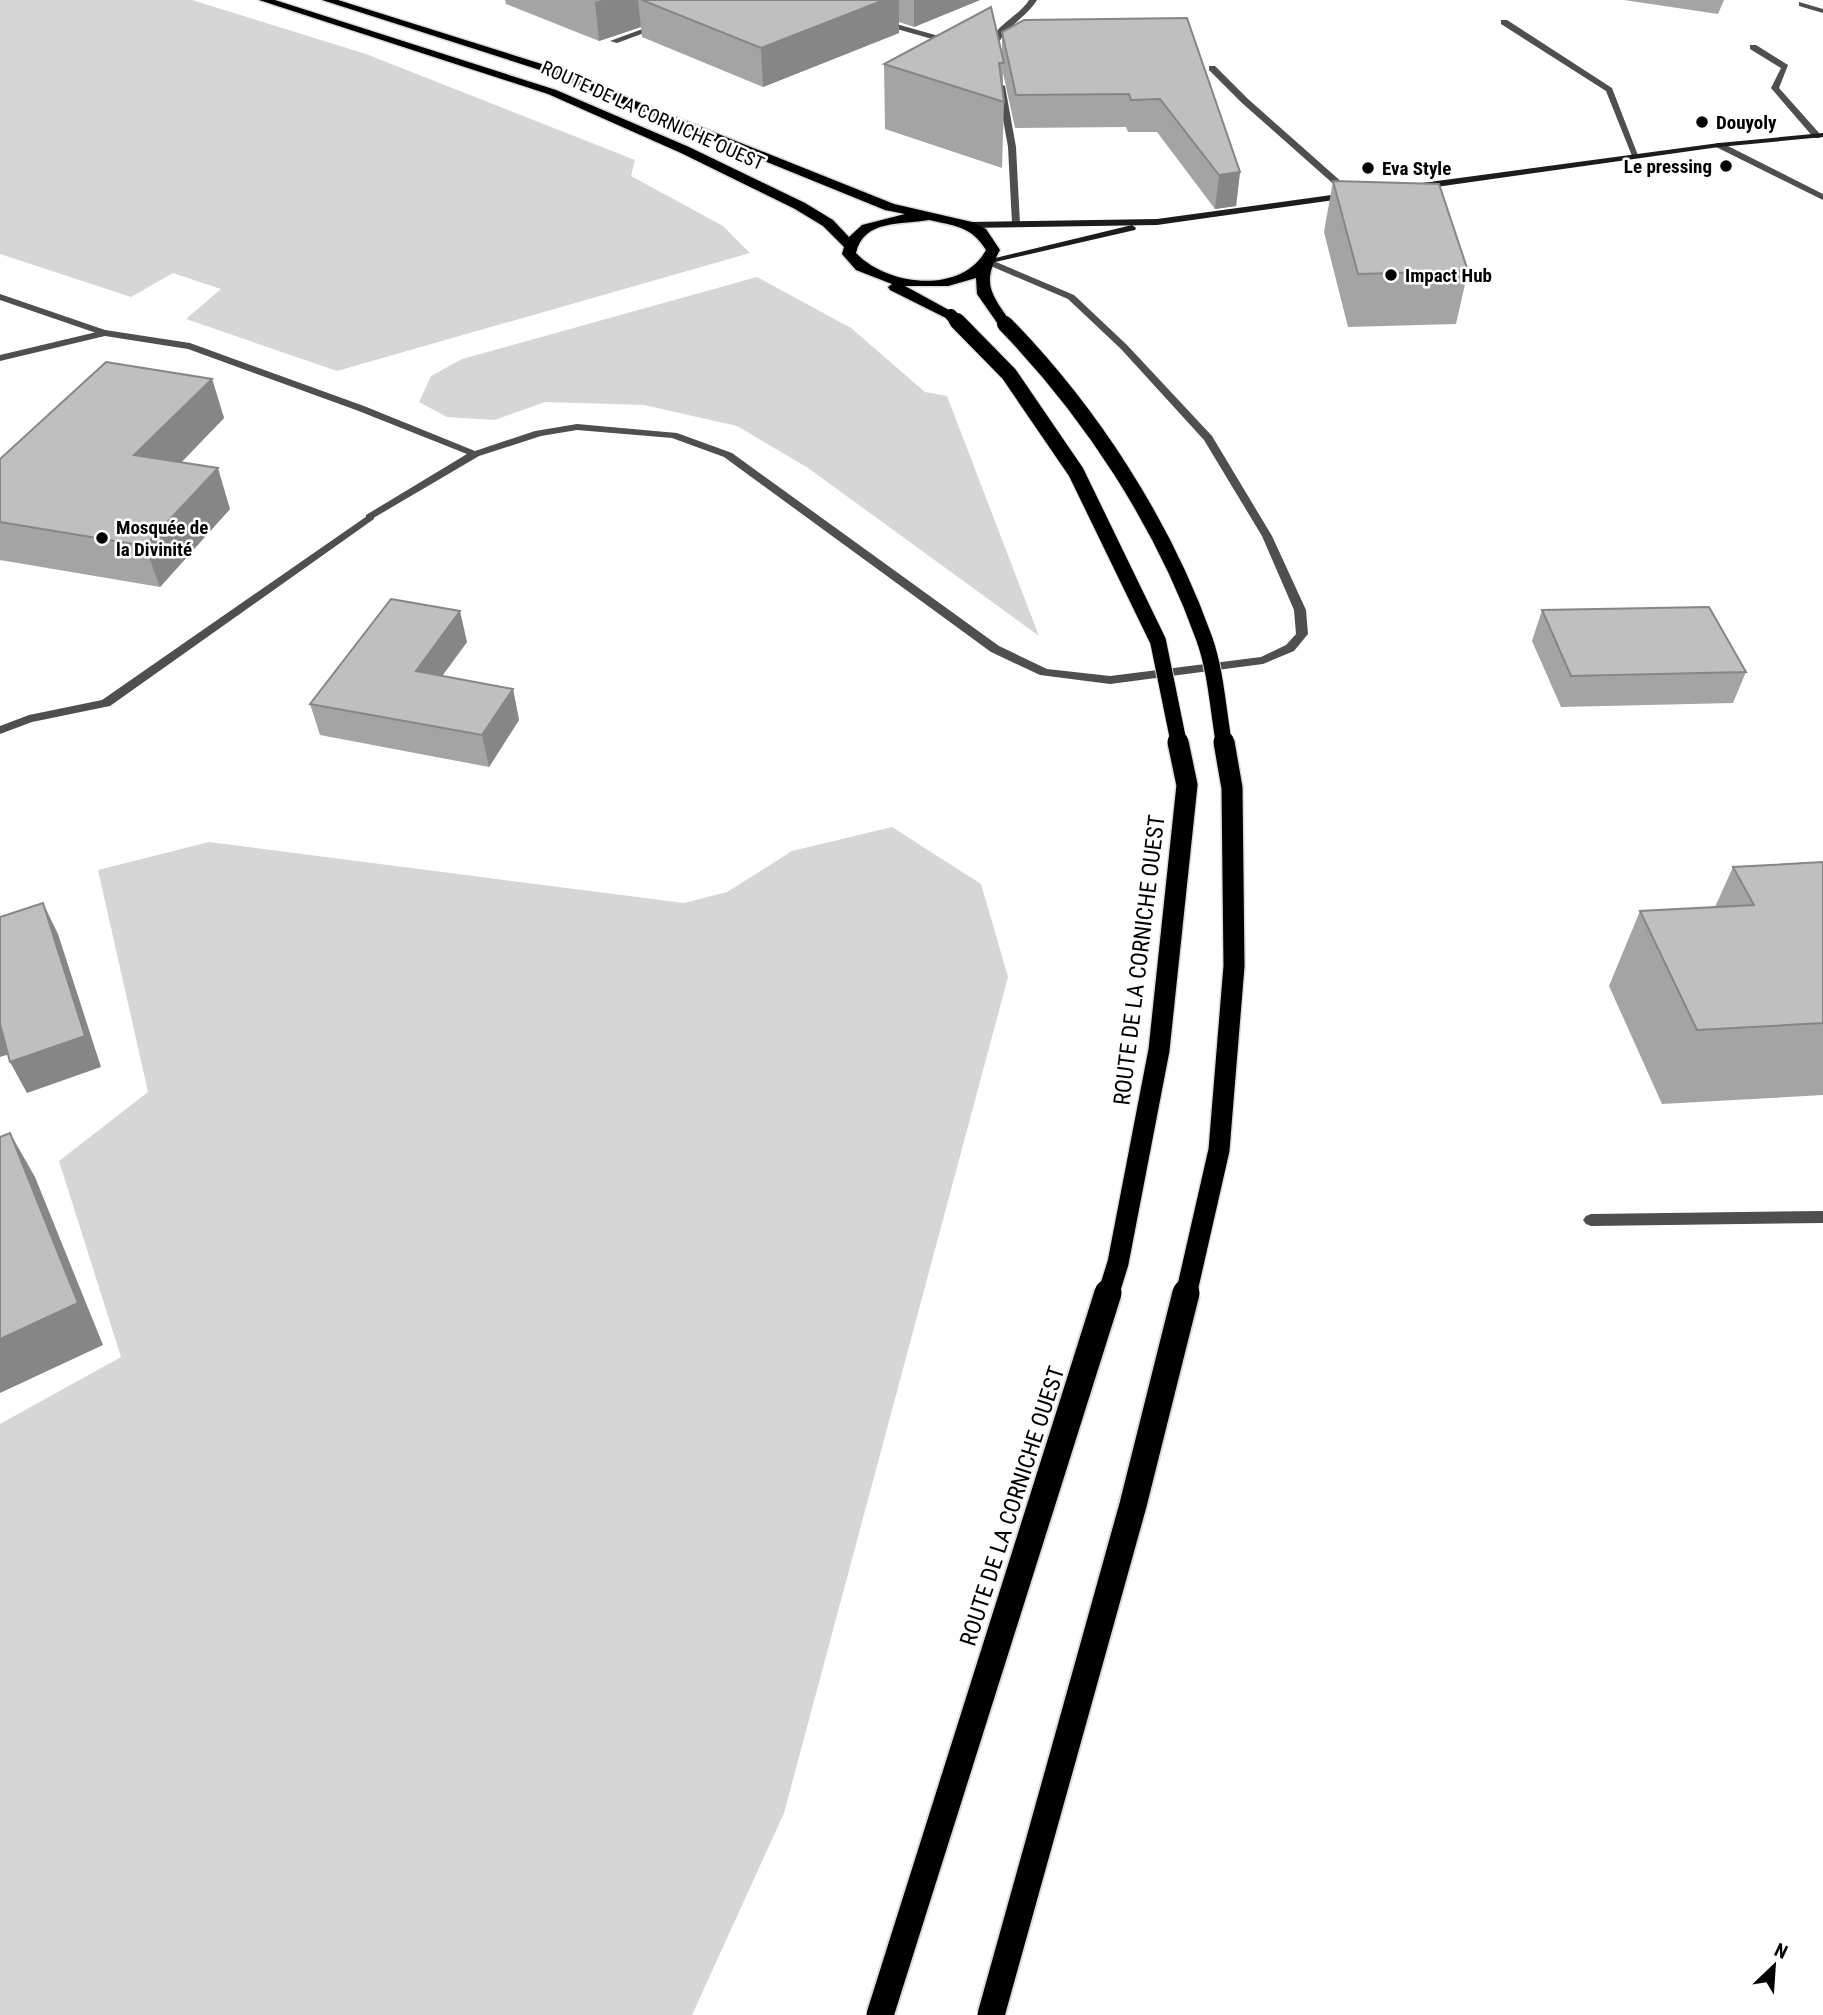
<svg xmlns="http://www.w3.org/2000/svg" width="1823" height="2015" font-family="'Roboto Condensed',sans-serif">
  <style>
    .green { fill: #d6d6d6 }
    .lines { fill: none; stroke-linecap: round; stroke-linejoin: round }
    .highway-casing { stroke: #dbdbdb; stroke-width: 3 }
    .lane { fill: #4f4f4f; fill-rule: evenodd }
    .street { fill: #4f4f4f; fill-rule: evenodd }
    .secondary { fill: #1c1c1c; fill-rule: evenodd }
    .highway { fill: #000; fill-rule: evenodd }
    .highway-bridge-far3-casing { stroke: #dbdbdb; stroke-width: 14; stroke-linecap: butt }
    .highway-bridge-far2-casing { stroke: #dbdbdb; stroke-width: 18; stroke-linecap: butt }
    .highway-bridge-far1-casing { stroke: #dbdbdb; stroke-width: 24; stroke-linecap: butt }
    .highway-bridge-casing { stroke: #dbdbdb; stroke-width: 31; stroke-linecap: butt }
    .highway-bridge-far3 { stroke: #000; stroke-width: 12 }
    .highway-bridge-far2 { stroke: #000; stroke-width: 16 }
    .highway-bridge-far1 { stroke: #000; stroke-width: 21 }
    .highway-bridge { stroke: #000; stroke-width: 27 }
    .wall { fill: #a4a4a4 }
    .shaded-wall { fill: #868686 }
    .building { fill: #bfbfbf; stroke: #868686; stroke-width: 2 }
    .poi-dot { fill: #000; stroke: #fff; stroke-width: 2.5 }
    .labels { text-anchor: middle; stroke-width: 5; stroke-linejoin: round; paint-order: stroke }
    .far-street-label { font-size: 19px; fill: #000; stroke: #fff }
    .far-poi-label { font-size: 19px; font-weight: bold; fill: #000; stroke: #fff; text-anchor: start }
    .street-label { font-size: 23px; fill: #000; stroke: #fff }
  </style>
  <rect width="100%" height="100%" fill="#fff"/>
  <g class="green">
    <path d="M 0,0 L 192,0 L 366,54 L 635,160 L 631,176 L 723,226 L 750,253 L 337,371 L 186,319 L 221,289 L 173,273 L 131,297 L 0,254 Z"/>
    <path d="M 757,277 L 851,328 L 925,392 L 947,396 L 1039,636 L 808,468 L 737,426 L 644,405 L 545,402 L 495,420 L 447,417 L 419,402 L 431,376 L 462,359 Z"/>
    <path d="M 892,827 L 981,884 L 1008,977 L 784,1813 L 692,2015 L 0,2015 L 0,1424 L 121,1357 L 59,1161 L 148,1092 L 98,870 L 209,842 L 684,903 L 727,892 L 792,851 Z"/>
  </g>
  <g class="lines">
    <g class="highway-casing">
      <path id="highway" d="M 259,0 L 275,0 L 556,90 L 689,147 L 805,203 L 833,220 L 849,237 L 862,225 L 905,214 L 885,210 L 540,70 L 322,0 L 338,0 L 548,66 L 894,204 L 972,222 L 986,229 L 1000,250 C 981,284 991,294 1012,324 L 1000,327 L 977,294 L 976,278 L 948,286 L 905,286 L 958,315 L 946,318 L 890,290 L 888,287 L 892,284 L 856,270 L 842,254 L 844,247 L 823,226 L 795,209 L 681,153 L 548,94 ZM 929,220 C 955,226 971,226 986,250 C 962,295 887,286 856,253 C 864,219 901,225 929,220 Z"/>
    </g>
    <g class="lane">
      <path d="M 1799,2 L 1823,9 L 1823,13 L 1799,6 Z"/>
      <path d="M 1750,45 L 1756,45 L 1788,65 L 1779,88 L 1820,134 L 1820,138 L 1814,138 L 1771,88 L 1781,68 L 1750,49 Z"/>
      <path d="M 1716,143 L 1722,143 L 1823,194 L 1823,200 L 1716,147 Z"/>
      <path d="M 0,294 L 108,331 L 110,333 L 102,335 L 0,300 Z"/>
      <path d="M 370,514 L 374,515 L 374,519 L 110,706 L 32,722 L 0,734 L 0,726 L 29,715 L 102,700 Z"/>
    </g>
    <g class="street">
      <path d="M 1029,0 L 1037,0 C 1024,21 1002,27 995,52 L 989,52 C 987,28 1018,18 1029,0 Z"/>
      <path d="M 882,20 L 953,40 L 954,42 L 950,44 L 879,24 L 878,22 Z"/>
      <path d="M 1501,20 L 1507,20 L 1612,88 L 1639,158 L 1632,156 L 1606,91 L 1501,24 Z"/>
      <path d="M 656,24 L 663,26 L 617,43 L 610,41 Z"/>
      <path d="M 1209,66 L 1215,66 L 1248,99 L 1353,192 L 1353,196 L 1347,196 L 1242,103 L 1209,70 Z"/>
      <path d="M 1001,84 L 1005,86 L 1016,147 L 1020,224 L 1016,227 L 1012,224 L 1008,147 L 997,86 Z"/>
      <path d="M 989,259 L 1074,295 L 1127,345 L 1212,436 L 1272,536 L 1306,610 L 1308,634 L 1294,651 L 1263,664 L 1110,684 L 1040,675 L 991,652 L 724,457 L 672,438 L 577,430 L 541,436 L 479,456 L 370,520 L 366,519 L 366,515 L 467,454 L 356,410 L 188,349 L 105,336 L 0,361 L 0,355 L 105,330 L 190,343 L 364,406 L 475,451 L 535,431 L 577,424 L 677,433 L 732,453 L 999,646 L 1047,669 L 1110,676 L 1261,657 L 1286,645 L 1296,634 L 1294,610 L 1262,536 L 1204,440 L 1121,349 L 1068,299 L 986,264 L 986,260 Z"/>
      <path d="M 1823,1211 L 1823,1223 L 1591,1226 L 1586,1224 L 1583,1220 L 1586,1216 L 1591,1214 Z"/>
    </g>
    <g class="secondary">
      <path d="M 1823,133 L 1823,137 L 1719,147 L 1422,189 L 1418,186 L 1422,183 L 1719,143 Z"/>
      <path d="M 1346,193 L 1349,194 L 1349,198 L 1157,225 L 967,228 L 963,225 L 967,222 L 1157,219 Z"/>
      <path d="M 1132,225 L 1136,228 L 1135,230 L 991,263 L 987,260 Z"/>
    </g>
    <use href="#highway" class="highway"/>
    <g class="highway-bridge-far3-casing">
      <path id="highway-bridge-far3" d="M 951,315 L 958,323"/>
    </g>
    <g class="highway-bridge-far2-casing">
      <g id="highway-bridge-far2">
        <path d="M 957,321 L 1009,374 L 1076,472 L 1158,641 L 1179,744"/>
        <path d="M 1005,324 C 1090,411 1163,523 1204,638 C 1216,671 1218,710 1224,744"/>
      </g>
    </g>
    <g class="highway-bridge-far1-casing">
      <g id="highway-bridge-far1">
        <path d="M 1108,1295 L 1118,1263 L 1159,1050 L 1187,785 L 1178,742"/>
        <path d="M 1186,1295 L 1219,1150 L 1234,966 L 1232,788 L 1224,742"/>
      </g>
    </g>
    <g class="highway-bridge-casing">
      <g id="highway-bridge">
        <path d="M 880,2015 L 1108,1293"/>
        <path d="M 991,2015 L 1133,1505 L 1186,1293"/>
      </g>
    </g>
    <use href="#highway-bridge-far3" class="highway-bridge-far3"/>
    <use href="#highway-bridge-far2" class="highway-bridge-far2"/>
    <use href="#highway-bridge-far1" class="highway-bridge-far1"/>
    <use href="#highway-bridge" class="highway-bridge"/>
  </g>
  <g class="wall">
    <path d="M 505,0 L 980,0 L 914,27 L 899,22 L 899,33 L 763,87 L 642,37 L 641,27 L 599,41 L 506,4 Z"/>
    <path d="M 1624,0 L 1724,0 L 1718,14 Z"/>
    <path d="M 1187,18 L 1240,172 L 1236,206 L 1215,209 L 1157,132 L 1128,132 L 1126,127 L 1015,128 L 1003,73 L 1003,91 L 1004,102 L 1002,168 L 885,129 L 884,64 L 1002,54 L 1002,32 Z"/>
    <path d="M 1333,181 L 1468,271 L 1456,324 L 1348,327 L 1324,232 Z"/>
    <path d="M 212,379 L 224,418 L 181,463 L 230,509 L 160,587 L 0,560 L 0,459 Z"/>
    <path d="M 1542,610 L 1746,672 L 1733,703 L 1561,707 L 1532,641 Z"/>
    <path d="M 467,642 L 442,676 L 513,689 L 519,720 L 489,767 L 320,735 L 310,704 Z"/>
    <path d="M 1823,862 L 1823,1095 L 1662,1104 L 1609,986 L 1640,911 L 1715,907 L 1733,867 Z"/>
  </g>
  <g class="shaded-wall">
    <path d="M 602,0 L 638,0 L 641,27 L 599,41 L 595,2 Z"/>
    <path d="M 884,0 L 899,0 L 899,33 L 763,87 L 761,48 Z"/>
    <path d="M 914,0 L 980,0 L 914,27 Z"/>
    <path d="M 1240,172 L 1236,206 L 1215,209 L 1219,175 Z"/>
    <path d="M 212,379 L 224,418 L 148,496 L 134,455 Z"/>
    <path d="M 218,468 L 230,509 L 160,587 L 145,546 Z"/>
    <path d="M 460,611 L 467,642 L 423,702 L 416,671 Z"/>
    <path d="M 513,689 L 519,720 L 489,767 L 482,735 Z"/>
    <path d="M 43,903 L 58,934 L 101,1067 L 27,1093 L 10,1062 Z"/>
    <path d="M 0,1023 L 16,1052 L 0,1057 Z"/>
    <path d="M 10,1133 L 35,1177 L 103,1345 L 0,1393 L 0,1339 Z"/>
  </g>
  <g class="building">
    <path d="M 642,0 L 884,0 L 761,48 Z"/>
    <path d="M 991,7 L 1004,63 L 999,63 L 1004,102 L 884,64 Z"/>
    <path d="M 1187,18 L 1240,172 L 1219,175 L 1160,99 L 1131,100 L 1129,94 L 1016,95 L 1002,32 L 1024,20 Z"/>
    <path d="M 1333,181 L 1439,184 L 1468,271 L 1358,274 Z"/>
    <path d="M 106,362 L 212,379 L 134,455 L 218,468 L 145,546 L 0,522 L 0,459 Z"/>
    <path d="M 391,599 L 460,611 L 416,671 L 513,689 L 482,735 L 310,704 Z"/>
    <path d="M 1709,607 L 1746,672 L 1571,676 L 1542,610 Z"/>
    <path d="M 1823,862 L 1823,1023 L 1697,1030 L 1640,911 L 1754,905 L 1733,867 Z"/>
    <path d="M 43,903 L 85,1036 L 10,1062 L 0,1024 L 0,917 Z"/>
    <path d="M 10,1133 L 78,1303 L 0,1339 L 0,1137 Z"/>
  </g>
  <g class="poi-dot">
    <circle cx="1702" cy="122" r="7"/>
    <circle cx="1726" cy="166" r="7"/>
    <circle cx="1368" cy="168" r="7"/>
    <circle cx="1391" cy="275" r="7"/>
    <circle cx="102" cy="538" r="7"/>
  </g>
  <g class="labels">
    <g class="far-street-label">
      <text transform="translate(653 115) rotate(24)" y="7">ROUTE DE LA CORNICHE OUEST</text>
    </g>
    <g class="far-poi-label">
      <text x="1716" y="129">Douyoly</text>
      <text x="1712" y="173" text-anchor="end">Le pressing</text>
      <text x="1382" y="175">Eva Style</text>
      <text x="1405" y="282">Impact Hub</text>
      <text x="116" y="534">Mosquée de<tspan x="116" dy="22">la Divinité</tspan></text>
    </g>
    <g class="street-label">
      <text transform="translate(1139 960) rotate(-83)" y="8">ROUTE DE LA CORNICHE OUEST</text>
      <text transform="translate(1012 1506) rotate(-72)" y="8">ROUTE DE LA CORNICHE OUEST</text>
    </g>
  </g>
  <g transform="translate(1774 1966) rotate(25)" stroke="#ffffff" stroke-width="5" paint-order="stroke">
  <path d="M0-5L12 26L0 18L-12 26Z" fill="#000000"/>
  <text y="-10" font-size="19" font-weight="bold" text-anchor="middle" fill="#000000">N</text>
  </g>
</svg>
